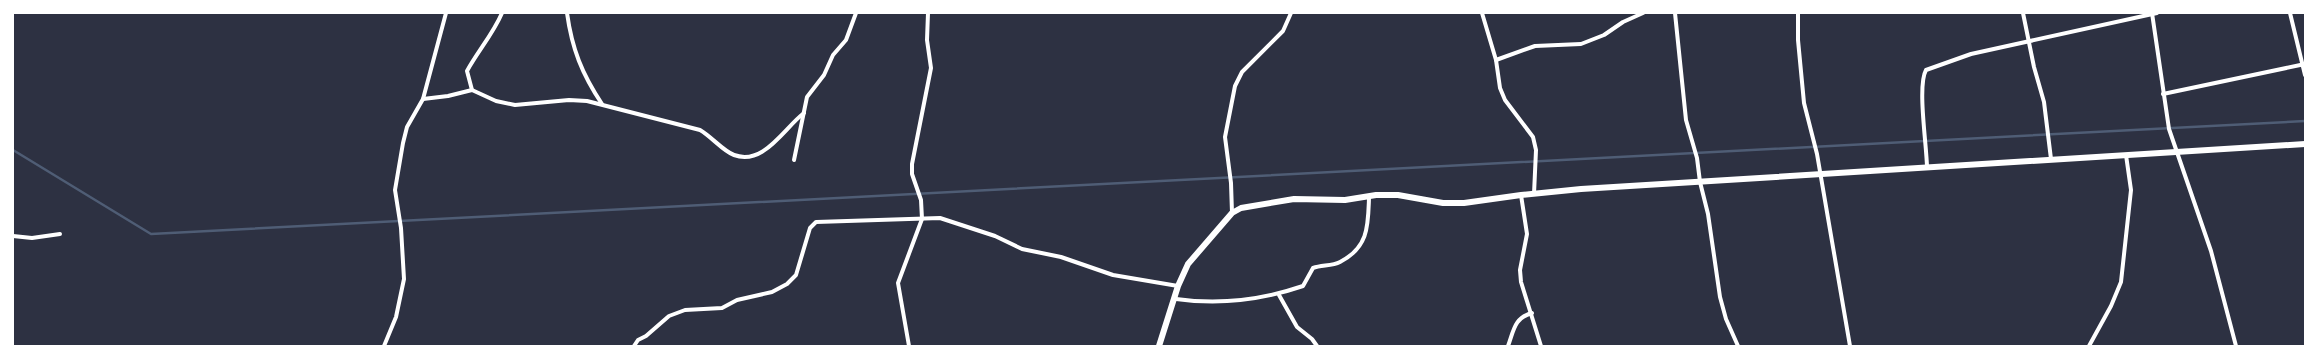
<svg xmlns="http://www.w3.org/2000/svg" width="2318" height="359" font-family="'Noto Sans',sans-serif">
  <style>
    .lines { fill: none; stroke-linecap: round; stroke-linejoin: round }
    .stream { stroke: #4f5d75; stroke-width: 2.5 }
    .minor { stroke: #fff; stroke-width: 4 }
    .tertiary { stroke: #fff; stroke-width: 6 }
  </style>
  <rect width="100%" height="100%" fill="#2d3142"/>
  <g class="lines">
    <path class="stream" d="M 13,150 L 151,234 L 2305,121"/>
    <g class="minor">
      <path d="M 502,13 C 493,34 478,51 467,71 L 472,90 L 496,101 L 515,105 L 569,100 L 587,101 L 700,130 C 712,137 723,151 734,155 C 764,166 784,128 804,113"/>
      <path d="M 567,13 C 572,49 582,74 602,104"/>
      <path d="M 1482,13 L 1496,60 L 1500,88 L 1505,100 L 1533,137 L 1536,150 L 1534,194"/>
      <path d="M 1675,13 L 1686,120 L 1697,158 L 1700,182 L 1708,214 L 1720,297 L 1726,319 L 1738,346"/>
      <path d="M 1798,13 L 1798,40 L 1804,103 L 1817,154 L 1850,346"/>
      <path d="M 2023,13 L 2034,67 L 2044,102 L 2051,159"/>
      <path d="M 2152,13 L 2169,129 L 2211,251 L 2236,346"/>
      <path d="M 2290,13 L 2305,75"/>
      <path d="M 1496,60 L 1535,46 L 1581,44 L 1604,35 L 1623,22 L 1643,13"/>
      <path d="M 2163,94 L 2305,64"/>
      <path d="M 423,99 L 448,96 L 472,90"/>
      <path d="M 794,160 L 807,97 L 824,75 L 833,55 L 846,40 L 856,13"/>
      <path d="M 1927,168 C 1927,147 1917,86 1926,70 L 1971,54 L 2157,13"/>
      <path d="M 1521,195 L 1527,234 L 1520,270 L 1521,282 L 1541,346"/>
      <path d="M 1232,213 L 1231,183 L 1225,137 L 1235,86 L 1242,72 L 1283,31 L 1291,13"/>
      <path d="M 13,236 L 32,238 L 60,234"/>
      <path d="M 1279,295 L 1297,327 L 1312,339 L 1317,346"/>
      <path d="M 1176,299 C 1219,305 1262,300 1303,286 L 1313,268 C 1322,265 1332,266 1340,262 C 1369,247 1368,225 1369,198"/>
      <path d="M 384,346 L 396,317 L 404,279 L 401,228 L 395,190 L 403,143 L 407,127 L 423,99 L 446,13"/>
      <path d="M 634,346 L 638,340 L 646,336 L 669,316 L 685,310 L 722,308 L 737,300 L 772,292 L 787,284 L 796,275 L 810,228 L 816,222 L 940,218 L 995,236 L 1022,249 L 1061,257 L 1113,275 L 1178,286"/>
      <path d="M 909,346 L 898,283 L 922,219 L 921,200 L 912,174 L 912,164 L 931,68 L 927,40 L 928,13"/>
      <path d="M 1508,346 C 1514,330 1514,318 1532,313"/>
      <path d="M 2089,346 L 2111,306 L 2121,282 L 2131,190 L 2126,155"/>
    </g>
    <path class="tertiary" d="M 1159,346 L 1178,286 L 1188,264 L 1232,213 L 1241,208 L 1294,199 L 1345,200 L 1376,195 L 1398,195 L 1443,203 L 1464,203 L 1521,195 L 1581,189 L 2305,144"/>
  </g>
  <rect width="2318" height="359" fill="none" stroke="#ffffff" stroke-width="28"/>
</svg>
